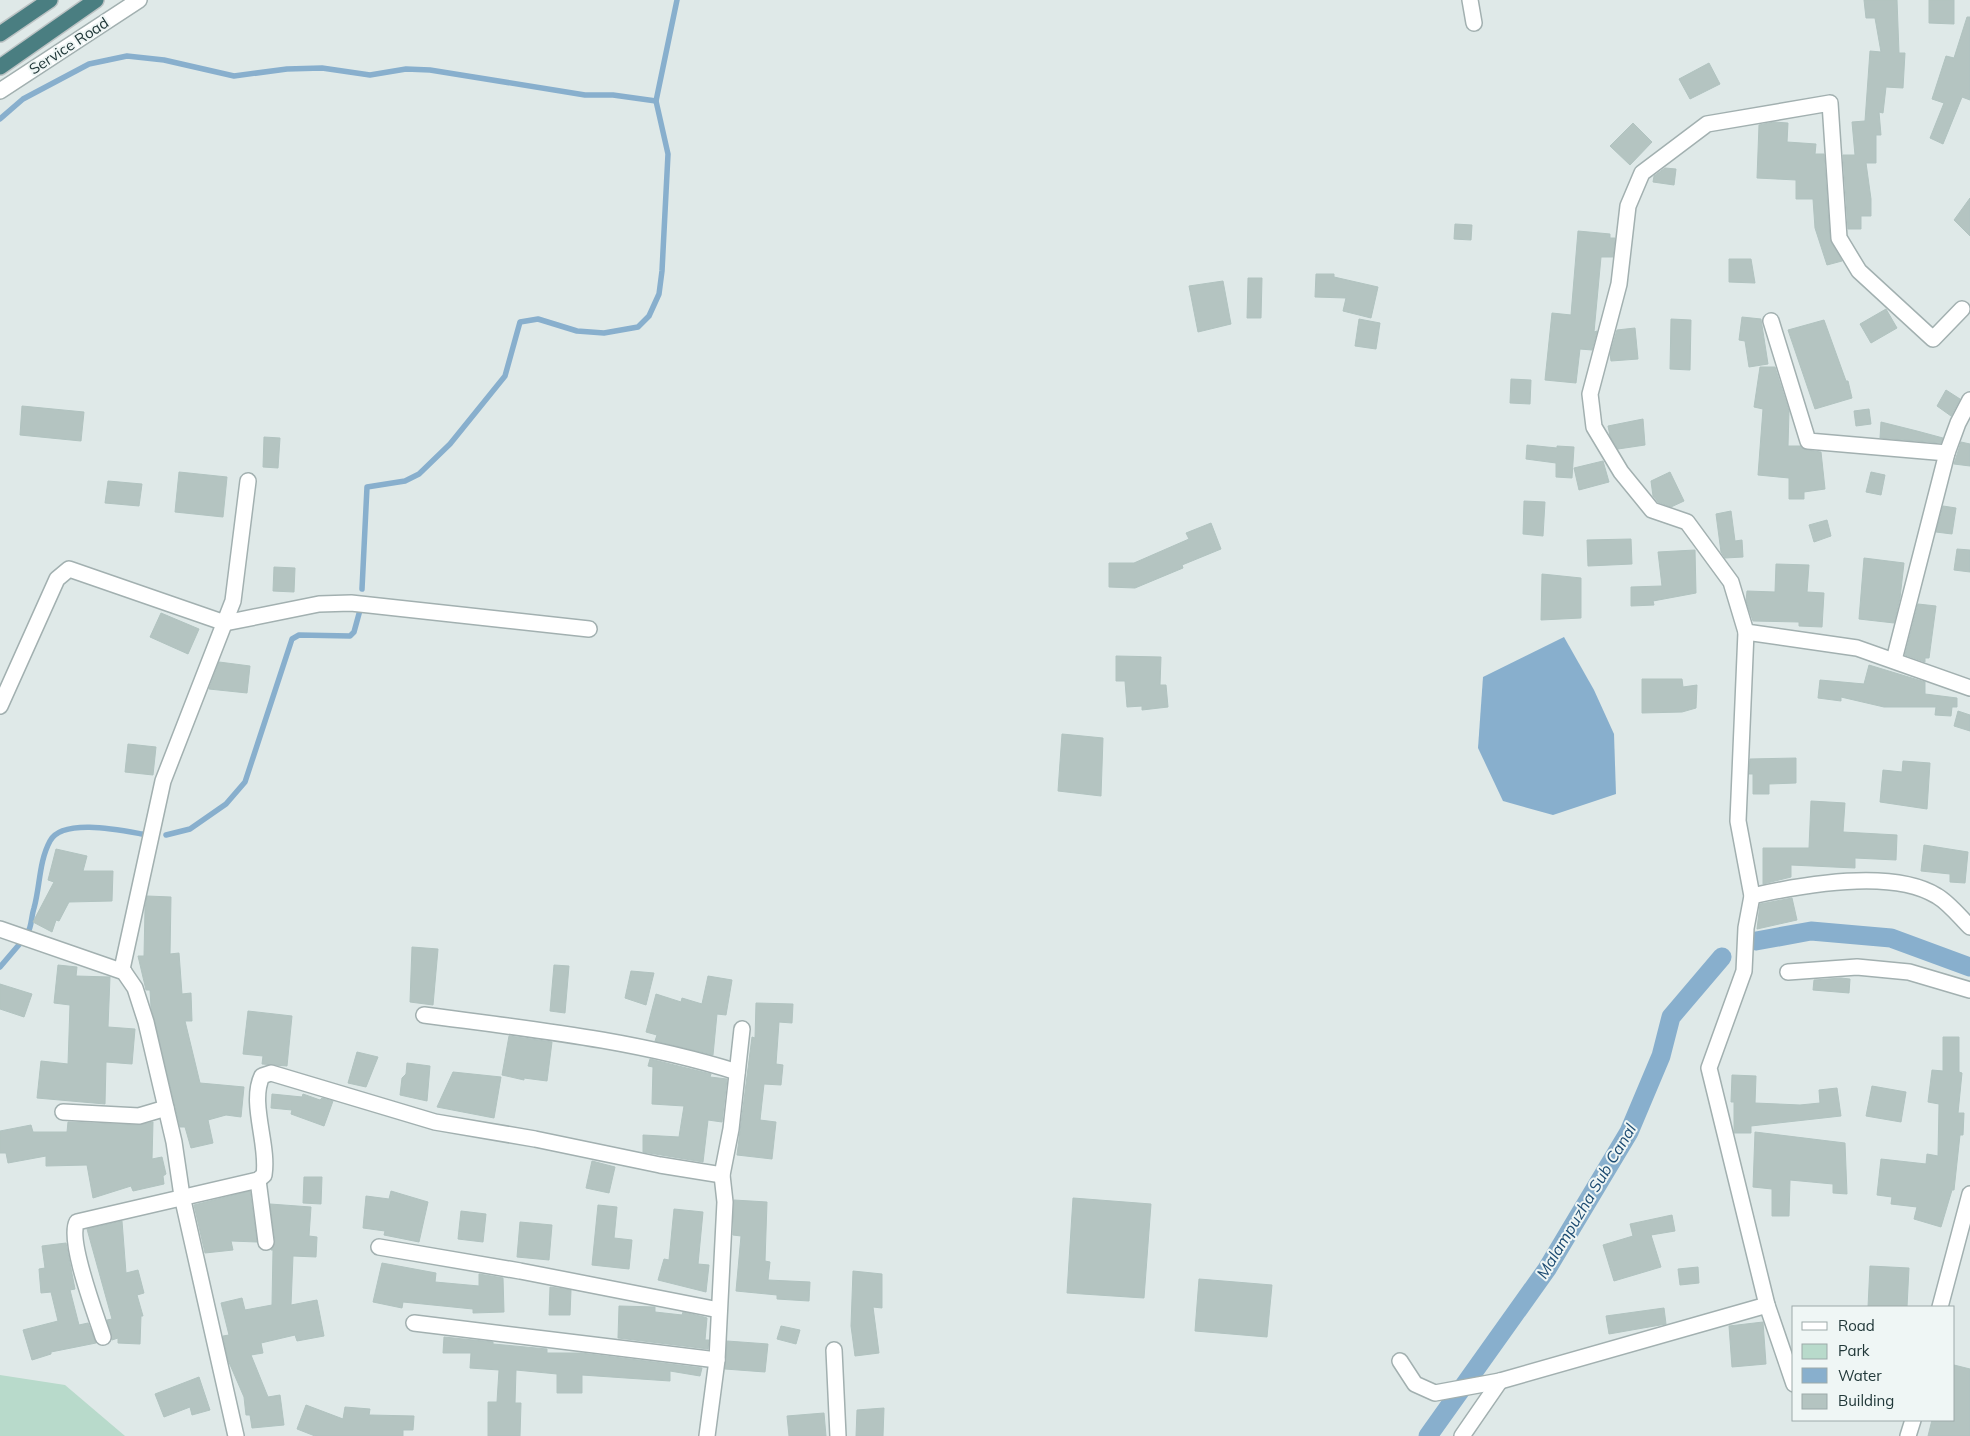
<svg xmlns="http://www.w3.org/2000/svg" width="1970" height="1436" font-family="Mulish,sans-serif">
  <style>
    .green { fill: #b8dacb }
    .water { fill: #88afcd }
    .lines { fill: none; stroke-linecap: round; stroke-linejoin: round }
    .stream { stroke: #88afcd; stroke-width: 5.5 }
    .canal { stroke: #88afcd; stroke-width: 19 }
    .building { fill: #b4c4c1; stroke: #b1c3c0 }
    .minor-casing { stroke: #a2b0b0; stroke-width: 18 }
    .tertiary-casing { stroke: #a2b0b0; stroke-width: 18 }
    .trunk-casing { stroke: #bcc3c4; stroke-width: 18 }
    .minor { stroke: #fff; stroke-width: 15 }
    .tertiary { stroke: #fff; stroke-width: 15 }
    .trunk { stroke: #4a7e81; stroke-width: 15 }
    .labels { text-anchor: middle; stroke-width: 4; stroke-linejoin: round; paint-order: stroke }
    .street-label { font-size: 15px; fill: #213839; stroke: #eff6f5 }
    .water-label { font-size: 16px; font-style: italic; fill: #1d4c72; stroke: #eff6f5 }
  </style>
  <rect width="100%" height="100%" fill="#dfe9e8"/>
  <path class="green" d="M 0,1375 L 65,1385 L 125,1436 L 0,1436 Z"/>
  <path class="water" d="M 1564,637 L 1594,690 L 1614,734 L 1616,794 L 1553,815 L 1503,801 L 1478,748 L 1483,677 Z"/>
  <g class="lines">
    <g class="stream">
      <path d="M 0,119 L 23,99 L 89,64 L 127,56 L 164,60 L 234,76 L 287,69 L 322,68 L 370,75 L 406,69 L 430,70 L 585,95 L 613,95 L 656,101"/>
      <path d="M 362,589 L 367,487 L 405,481 L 419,474 L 450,444 L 505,376 L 520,322 L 538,319 L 577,331 L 604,333 L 638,327 L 649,316 L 659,294 L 662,271 L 668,154 L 656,101 L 677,0"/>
      <path d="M 166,835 L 190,829 L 226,804 L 245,782 L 292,639 L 299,635 L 350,636 L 354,632 L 360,610"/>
      <path d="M 27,934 C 32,927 31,917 34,908 C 40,887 39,861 50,841 C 62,818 120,830 142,834"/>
      <path d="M 0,967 L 23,940"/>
    </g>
    <g class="canal">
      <path d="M 1756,941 L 1811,931 L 1891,938 L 1970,967"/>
      <path d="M 1428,1436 L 1547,1269 L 1629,1132 L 1661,1056 L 1671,1017 L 1722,957"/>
    </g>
  </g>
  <g class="building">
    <path d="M 1864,0 L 1897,0 L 1899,53 L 1905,53 L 1903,88 L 1886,87 L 1883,113 L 1879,112 L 1881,135 L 1876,135 L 1876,163 L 1866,163 L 1871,199 L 1871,216 L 1861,216 L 1861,229 L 1848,229 L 1843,155 L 1855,155 L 1852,122 L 1865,121 L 1870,51 L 1881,52 L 1875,18 L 1866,18 Z"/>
    <path d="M 1929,0 L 1954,0 L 1954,24 L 1929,23 Z"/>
    <path d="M 1967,17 L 1970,17 L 1970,100 L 1962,97 L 1943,144 L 1930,138 L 1944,103 L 1932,99 L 1946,56 L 1954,58 Z"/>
    <path d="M 1709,63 L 1720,84 L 1690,99 L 1679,79 Z"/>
    <path d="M 1774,122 L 1788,123 L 1787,142 L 1816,144 L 1815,154 L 1824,154 L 1830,239 L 1842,261 L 1827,265 L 1815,228 L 1813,199 L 1796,199 L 1796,180 L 1757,178 L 1759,125 Z"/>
    <path d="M 1633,123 L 1652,142 L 1630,165 L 1610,146 Z"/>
    <path d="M 1665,168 L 1676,169 L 1674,185 L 1653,182 L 1654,176 Z"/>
    <path d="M 1970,198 L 1970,236 L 1954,220 Z"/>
    <path d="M 1455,224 L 1472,225 L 1471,240 L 1454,239 Z"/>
    <path d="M 1578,231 L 1610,234 L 1610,238 L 1615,238 L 1613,257 L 1601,257 L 1594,332 L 1597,331 L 1592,350 L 1580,349 L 1576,383 L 1545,380 L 1552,313 L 1571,315 Z"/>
    <path d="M 1729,259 L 1751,259 L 1755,283 L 1729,282 Z"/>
    <path d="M 1316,274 L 1334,274 L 1334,277 L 1378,287 L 1371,318 L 1343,311 L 1346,298 L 1315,297 Z"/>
    <path d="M 1248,278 L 1262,278 L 1261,318 L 1247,318 Z"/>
    <path d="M 1223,281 L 1231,324 L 1198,332 L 1189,286 Z"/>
    <path d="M 1886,309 L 1897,328 L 1871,343 L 1860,324 Z"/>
    <path d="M 1742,317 L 1761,319 L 1768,364 L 1749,367 L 1745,341 L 1739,340 Z"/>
    <path d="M 1359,319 L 1380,323 L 1376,349 L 1355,346 Z"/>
    <path d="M 1671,319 L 1691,320 L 1690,370 L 1670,369 Z"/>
    <path d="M 1824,320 L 1846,381 L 1848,381 L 1852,398 L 1815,409 L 1788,330 Z"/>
    <path d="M 1635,328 L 1638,359 L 1611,361 L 1610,354 L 1617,330 Z"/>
    <path d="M 1760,367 L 1775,367 L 1789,411 L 1788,446 L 1801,446 L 1807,450 L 1821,452 L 1825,489 L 1804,492 L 1804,499 L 1789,499 L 1789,478 L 1758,475 L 1763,409 L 1754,407 Z"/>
    <path d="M 1511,379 L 1531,380 L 1530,404 L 1510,403 Z"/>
    <path d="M 1946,390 L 1960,399 L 1951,416 L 1937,406 Z"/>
    <path d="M 22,406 L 84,412 L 81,441 L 20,435 Z"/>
    <path d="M 1869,409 L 1871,424 L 1856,426 L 1854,411 Z"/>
    <path d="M 1643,419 L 1645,445 L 1618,449 L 1610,436 L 1608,426 Z"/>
    <path d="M 1881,422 L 1917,431 L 1943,438 L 1941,443 L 1880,438 Z"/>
    <path d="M 264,437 L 280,438 L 278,468 L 263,467 Z"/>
    <path d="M 1961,442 L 1970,444 L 1970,466 L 1954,464 Z"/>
    <path d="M 1527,445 L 1557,448 L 1557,446 L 1574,447 L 1572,478 L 1556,477 L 1556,463 L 1526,459 Z"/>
    <path d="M 1603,461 L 1609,482 L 1579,490 L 1574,468 Z"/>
    <path d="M 179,472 L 227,477 L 223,517 L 175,512 Z"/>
    <path d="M 1670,472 L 1684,501 L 1671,507 L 1658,502 L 1653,496 L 1651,481 Z"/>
    <path d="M 1871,472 L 1885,475 L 1881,495 L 1866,492 Z"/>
    <path d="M 108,481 L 142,484 L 139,506 L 105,503 Z"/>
    <path d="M 1524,501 L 1545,502 L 1543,536 L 1523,534 Z"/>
    <path d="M 1943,506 L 1956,508 L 1952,534 L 1936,532 Z"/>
    <path d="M 1731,511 L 1735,541 L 1742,540 L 1743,557 L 1725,558 L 1721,552 L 1716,514 Z"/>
    <path d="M 1827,520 L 1831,536 L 1814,542 L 1809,525 Z"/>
    <path d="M 1211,523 L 1221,549 L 1182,565 L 1183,568 L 1135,588 L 1109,587 L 1109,563 L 1134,563 L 1189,539 L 1186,533 Z"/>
    <path d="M 1631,539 L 1632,564 L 1588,566 L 1587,540 Z"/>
    <path d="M 1957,549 L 1970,550 L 1970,572 L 1954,570 Z"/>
    <path d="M 1695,550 L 1696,593 L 1653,601 L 1654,605 L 1631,606 L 1631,587 L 1662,586 L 1658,552 Z"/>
    <path d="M 1864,558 L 1904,563 L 1900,598 L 1894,623 L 1859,619 Z"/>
    <path d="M 1776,564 L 1809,565 L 1807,592 L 1824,593 L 1822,627 L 1799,626 L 1799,622 L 1753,621 L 1746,601 L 1747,591 L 1775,592 Z"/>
    <path d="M 274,567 L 295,568 L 294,592 L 273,591 Z"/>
    <path d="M 1542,574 L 1581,578 L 1581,618 L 1541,620 Z"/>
    <path d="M 1918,604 L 1936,606 L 1929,658 L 1925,658 L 1925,662 L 1905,655 Z"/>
    <path d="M 161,613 L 199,629 L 188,654 L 150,637 Z"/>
    <path d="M 1116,656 L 1161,657 L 1160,685 L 1166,685 L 1168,707 L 1142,710 L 1142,706 L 1127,707 L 1125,681 L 1116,681 Z"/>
    <path d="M 219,662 L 250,666 L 247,693 L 209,689 Z"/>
    <path d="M 1869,665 L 1925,682 L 1925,694 L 1957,698 L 1957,707 L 1952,707 L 1951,716 L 1935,715 L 1936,707 L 1884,707 L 1841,697 L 1841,701 L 1818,698 L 1820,680 L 1864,684 Z"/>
    <path d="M 1642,679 L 1682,679 L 1683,687 L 1697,685 L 1696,708 L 1682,712 L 1642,713 Z"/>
    <path d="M 1958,711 L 1970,715 L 1970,731 L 1954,726 Z"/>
    <path d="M 1062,734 L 1103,738 L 1101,796 L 1058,791 Z"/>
    <path d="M 128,744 L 156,747 L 153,775 L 125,772 Z"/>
    <path d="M 1796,758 L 1796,783 L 1769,784 L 1769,794 L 1753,794 L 1753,774 L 1749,774 L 1750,759 Z"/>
    <path d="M 1903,761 L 1930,763 L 1927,809 L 1880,802 L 1883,770 L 1902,772 Z"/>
    <path d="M 1811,801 L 1845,803 L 1843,832 L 1897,835 L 1896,860 L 1855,858 L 1855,868 L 1791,865 L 1791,877 L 1763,884 L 1763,848 L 1809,848 Z"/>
    <path d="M 1924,845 L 1968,852 L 1965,883 L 1950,882 L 1950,874 L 1921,871 Z"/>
    <path d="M 56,849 L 87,856 L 83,871 L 113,871 L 112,901 L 69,902 L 59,921 L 56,920 L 52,932 L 33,922 L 54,882 L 48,880 Z"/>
    <path d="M 147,896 L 171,897 L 170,954 L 179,953 L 182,994 L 191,993 L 192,1021 L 185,1021 L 200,1083 L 244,1087 L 241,1117 L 226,1115 L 208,1120 L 213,1143 L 191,1148 L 185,1127 L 180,1127 L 151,1007 L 150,990 L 146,990 L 138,956 L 144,956 L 145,909 Z"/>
    <path d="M 1792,898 L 1797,920 L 1757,929 L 1760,904 Z"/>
    <path d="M 412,947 L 438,949 L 433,1005 L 410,1002 Z"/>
    <path d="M 58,965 L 77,967 L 76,976 L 110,977 L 108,1027 L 135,1029 L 132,1064 L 106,1062 L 105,1104 L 37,1098 L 41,1061 L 68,1064 L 70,1005 L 54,1003 Z"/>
    <path d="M 554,965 L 569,966 L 565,1013 L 550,1011 Z"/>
    <path d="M 631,971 L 654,973 L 646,1005 L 625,998 Z"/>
    <path d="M 708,976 L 732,980 L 726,1015 L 717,1014 L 713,1055 L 655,1041 L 657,1035 L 646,1032 L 656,994 L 681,1002 L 682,998 L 702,1004 Z"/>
    <path d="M 1841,978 L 1850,979 L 1849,993 L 1813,990 L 1814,980 Z"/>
    <path d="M 0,984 L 32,994 L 24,1017 L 0,1009 Z"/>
    <path d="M 756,1003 L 793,1004 L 792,1023 L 779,1022 L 776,1064 L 783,1065 L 781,1085 L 764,1084 L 760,1120 L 776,1122 L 772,1159 L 737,1155 L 752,1037 L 755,1038 Z"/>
    <path d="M 248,1011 L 292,1016 L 287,1066 L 262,1064 L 263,1056 L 243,1054 Z"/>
    <path d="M 509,1036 L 552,1042 L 547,1081 L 524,1078 L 524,1080 L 502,1075 Z"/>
    <path d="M 1943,1037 L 1959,1037 L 1959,1072 L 1962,1073 L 1958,1113 L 1964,1113 L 1963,1135 L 1960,1135 L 1954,1190 L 1952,1190 L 1941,1227 L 1914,1219 L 1917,1207 L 1891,1204 L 1892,1197 L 1877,1195 L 1881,1159 L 1926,1164 L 1927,1154 L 1938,1156 L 1939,1104 L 1928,1102 L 1932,1070 L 1943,1071 Z"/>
    <path d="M 357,1052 L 378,1057 L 366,1087 L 348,1083 Z"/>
    <path d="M 650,1059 L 711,1074 L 710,1077 L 727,1079 L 722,1122 L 708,1120 L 703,1162 L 643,1152 L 643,1135 L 679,1137 L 684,1106 L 652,1104 L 653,1067 L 648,1066 Z"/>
    <path d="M 407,1063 L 430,1066 L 427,1101 L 400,1095 L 402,1078 L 406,1074 Z"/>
    <path d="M 453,1072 L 501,1077 L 494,1118 L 437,1107 Z"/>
    <path d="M 1732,1075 L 1756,1076 L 1755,1103 L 1800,1105 L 1820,1103 L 1819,1090 L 1837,1088 L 1841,1116 L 1751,1126 L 1751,1133 L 1734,1133 L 1734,1102 L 1731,1102 Z"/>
    <path d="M 1872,1086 L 1906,1092 L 1901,1122 L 1866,1116 Z"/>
    <path d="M 272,1094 L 302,1097 L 303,1094 L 320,1100 L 322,1098 L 333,1101 L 324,1126 L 291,1114 L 292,1110 L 271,1108 Z"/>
    <path d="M 68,1122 L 139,1125 L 153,1122 L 152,1159 L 162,1157 L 166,1174 L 163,1176 L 164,1184 L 133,1191 L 131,1186 L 93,1198 L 87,1165 L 46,1166 L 46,1156 L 8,1163 L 6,1153 L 0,1153 L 0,1131 L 31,1125 L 33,1132 L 67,1132 Z"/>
    <path d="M 1755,1132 L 1845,1143 L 1847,1194 L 1833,1193 L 1833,1184 L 1790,1180 L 1789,1216 L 1772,1216 L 1772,1189 L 1753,1187 Z"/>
    <path d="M 592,1161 L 615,1167 L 609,1193 L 586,1188 Z"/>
    <path d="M 304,1177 L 322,1177 L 321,1204 L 303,1203 Z"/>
    <path d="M 250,1191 L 257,1242 L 231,1241 L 233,1250 L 205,1253 L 194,1205 Z"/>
    <path d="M 391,1191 L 428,1202 L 419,1242 L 384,1235 L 385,1231 L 363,1228 L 366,1196 L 389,1199 Z"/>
    <path d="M 1073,1198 L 1151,1204 L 1144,1298 L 1067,1293 Z"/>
    <path d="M 734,1200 L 767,1202 L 765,1261 L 770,1262 L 768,1280 L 810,1282 L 809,1301 L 777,1299 L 777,1295 L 736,1291 L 741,1236 L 733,1235 Z"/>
    <path d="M 270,1204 L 311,1207 L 309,1236 L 317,1237 L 316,1257 L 293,1256 L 291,1305 L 317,1300 L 324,1336 L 297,1341 L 295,1335 L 261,1343 L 263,1353 L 251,1355 L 268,1397 L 280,1395 L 284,1425 L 252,1428 L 250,1415 L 246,1415 L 244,1397 L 228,1360 L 223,1336 L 229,1335 L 221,1303 L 242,1298 L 245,1310 L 272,1305 L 273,1250 L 271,1250 L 275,1241 Z"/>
    <path d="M 598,1205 L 617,1207 L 614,1238 L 632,1240 L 629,1269 L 592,1265 Z"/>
    <path d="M 674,1209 L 703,1212 L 698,1264 L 709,1265 L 706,1292 L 658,1280 L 664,1259 L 669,1260 Z"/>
    <path d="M 461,1211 L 486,1214 L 483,1242 L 458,1239 Z"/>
    <path d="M 1672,1215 L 1675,1231 L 1651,1235 L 1661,1267 L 1614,1281 L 1603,1245 L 1633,1236 L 1630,1224 Z"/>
    <path d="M 122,1221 L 126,1273 L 138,1270 L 144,1293 L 137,1295 L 143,1316 L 141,1316 L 140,1344 L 118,1343 L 118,1338 L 112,1340 L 107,1320 L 112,1319 L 87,1229 Z"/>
    <path d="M 520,1222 L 552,1225 L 549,1260 L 517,1257 Z"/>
    <path d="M 66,1243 L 75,1289 L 70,1290 L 79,1325 L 88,1323 L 96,1343 L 51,1352 L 51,1354 L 32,1360 L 23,1330 L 58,1321 L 51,1292 L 41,1293 L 39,1269 L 45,1268 L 42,1246 Z"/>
    <path d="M 382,1263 L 436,1273 L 435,1282 L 479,1286 L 479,1274 L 503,1278 L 504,1312 L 473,1313 L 473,1309 L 403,1302 L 402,1308 L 373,1302 Z"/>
    <path d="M 1870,1266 L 1909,1268 L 1907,1307 L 1868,1307 Z"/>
    <path d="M 1698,1267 L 1699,1283 L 1680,1285 L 1678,1269 Z"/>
    <path d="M 853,1271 L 882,1274 L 882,1308 L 873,1307 L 879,1353 L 855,1356 L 851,1326 Z"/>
    <path d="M 1199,1279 L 1272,1285 L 1267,1337 L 1195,1331 Z"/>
    <path d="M 550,1287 L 571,1290 L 570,1315 L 549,1315 Z"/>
    <path d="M 619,1306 L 655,1307 L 655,1312 L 682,1315 L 683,1312 L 704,1317 L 707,1318 L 705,1340 L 709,1340 L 708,1349 L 618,1338 Z"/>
    <path d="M 1664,1308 L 1666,1324 L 1609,1334 L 1606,1316 Z"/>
    <path d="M 1763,1322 L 1766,1364 L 1732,1367 L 1729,1326 Z"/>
    <path d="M 781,1326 L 800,1330 L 796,1344 L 777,1339 Z"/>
    <path d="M 444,1337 L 493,1342 L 493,1344 L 547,1349 L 547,1353 L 581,1353 L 702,1368 L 700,1376 L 670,1371 L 670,1381 L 582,1375 L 582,1393 L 557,1393 L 557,1374 L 516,1370 L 515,1403 L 521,1403 L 520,1436 L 488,1436 L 488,1402 L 497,1402 L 499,1370 L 470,1368 L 471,1353 L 443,1353 Z"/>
    <path d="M 727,1341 L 768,1344 L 765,1372 L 725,1369 Z"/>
    <path d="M 1954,1365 L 1970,1369 L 1970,1436 L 1928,1436 L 1932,1420 L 1954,1420 Z"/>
    <path d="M 199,1377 L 210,1410 L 192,1415 L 190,1407 L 164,1417 L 155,1394 Z"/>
    <path d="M 306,1405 L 343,1419 L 345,1407 L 370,1409 L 369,1415 L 414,1416 L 413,1430 L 403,1430 L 403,1436 L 315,1436 L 297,1429 Z"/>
    <path d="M 884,1408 L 883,1436 L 856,1436 L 857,1410 Z"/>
    <path d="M 824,1413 L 826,1436 L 789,1436 L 787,1416 Z"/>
  </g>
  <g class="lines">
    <g class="minor-casing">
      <g id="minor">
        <path d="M 1470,0 L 1474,23"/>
        <path d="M 1962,309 L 1933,339 L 1859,271 L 1839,238 L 1830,103 L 1707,124 L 1642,173 L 1628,206 L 1619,284 L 1590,394 L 1594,427 L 1621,472 L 1652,510 L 1687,522 L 1731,582 L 1746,632 L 1857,648 L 1970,688"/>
        <path d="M 1771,321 L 1808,441 L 1947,453"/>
        <path d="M 1746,632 L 1738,821 L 1752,896 L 1746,928 L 1744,971 L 1709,1068 L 1767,1305"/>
        <path d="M 1894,660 L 1947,453 L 1958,423 L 1970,400"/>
        <path d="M 0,706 L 57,579 L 69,569 L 225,623 L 319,604 L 351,603 L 589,629"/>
        <path d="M 1752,896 C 1801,885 1892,868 1937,896 C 1949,903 1960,917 1970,927"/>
        <path d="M 0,929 L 124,972 L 135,988 L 146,1022 L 174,1142 L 182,1196 L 236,1436"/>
        <path d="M 124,972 L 122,969 L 163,781 L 233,601 L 248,481"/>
        <path d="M 1788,972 L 1857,967 L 1909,972 L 1970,990"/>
        <path d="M 424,1015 C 529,1029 636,1040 737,1072"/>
        <path d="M 63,1112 L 139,1116 L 166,1108"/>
        <path d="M 258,1180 L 266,1242"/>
        <path d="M 379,1247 L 520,1271 L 719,1310"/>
        <path d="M 1940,1307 L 1970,1194"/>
        <path d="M 414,1323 L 717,1360"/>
        <path d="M 103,1337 C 96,1315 67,1240 77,1222 L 258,1180 L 264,1175 C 269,1145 249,1103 262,1076 L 271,1073 L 435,1122 L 535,1139 L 660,1165 L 722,1175"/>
        <path d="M 834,1350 L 838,1436"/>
        <path d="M 1400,1361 L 1415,1384 L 1435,1393 L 1500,1381 L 1767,1305 L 1794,1384"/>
        <path d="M 707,1436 L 717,1360 L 725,1202 L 722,1175 L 731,1129 L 742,1029"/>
        <path d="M 1462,1436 L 1500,1381"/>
        <path d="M 1908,1436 L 1913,1420"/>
      </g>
    </g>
    <g class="tertiary-casing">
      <path id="tertiary" d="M 0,91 L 139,0"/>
    </g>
    <g class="trunk-casing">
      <g id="trunk">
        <path d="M 0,34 L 50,0"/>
        <path d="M 0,67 L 96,0"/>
      </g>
    </g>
    <use href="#minor" class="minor"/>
    <use href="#tertiary" class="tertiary"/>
    <use href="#trunk" class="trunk"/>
  </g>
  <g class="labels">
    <g class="street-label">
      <text transform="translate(69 46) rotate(-33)" y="5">Service Road</text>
    </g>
    <g class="water-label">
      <text transform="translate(1586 1201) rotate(-59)" y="6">Malampuzha Sub Canal</text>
    </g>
  </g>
  <rect x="1792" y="1306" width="162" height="115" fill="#eff6f5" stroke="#9daaaa"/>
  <rect x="1802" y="1322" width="25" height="8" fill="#ffffff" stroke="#9daaaa"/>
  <text x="1838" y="1331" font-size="15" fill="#213839">Road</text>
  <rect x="1802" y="1344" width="25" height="15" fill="#b8dacb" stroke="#9daaaa"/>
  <text x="1838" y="1356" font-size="15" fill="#213839">Park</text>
  <rect x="1802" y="1368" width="25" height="15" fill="#88afcd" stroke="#9daaaa"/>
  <text x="1838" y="1381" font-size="15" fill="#213839">Water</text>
  <rect x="1802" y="1394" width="25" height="15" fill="#b4c4c1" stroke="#9daaaa"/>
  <text x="1838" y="1406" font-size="15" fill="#213839">Building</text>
</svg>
